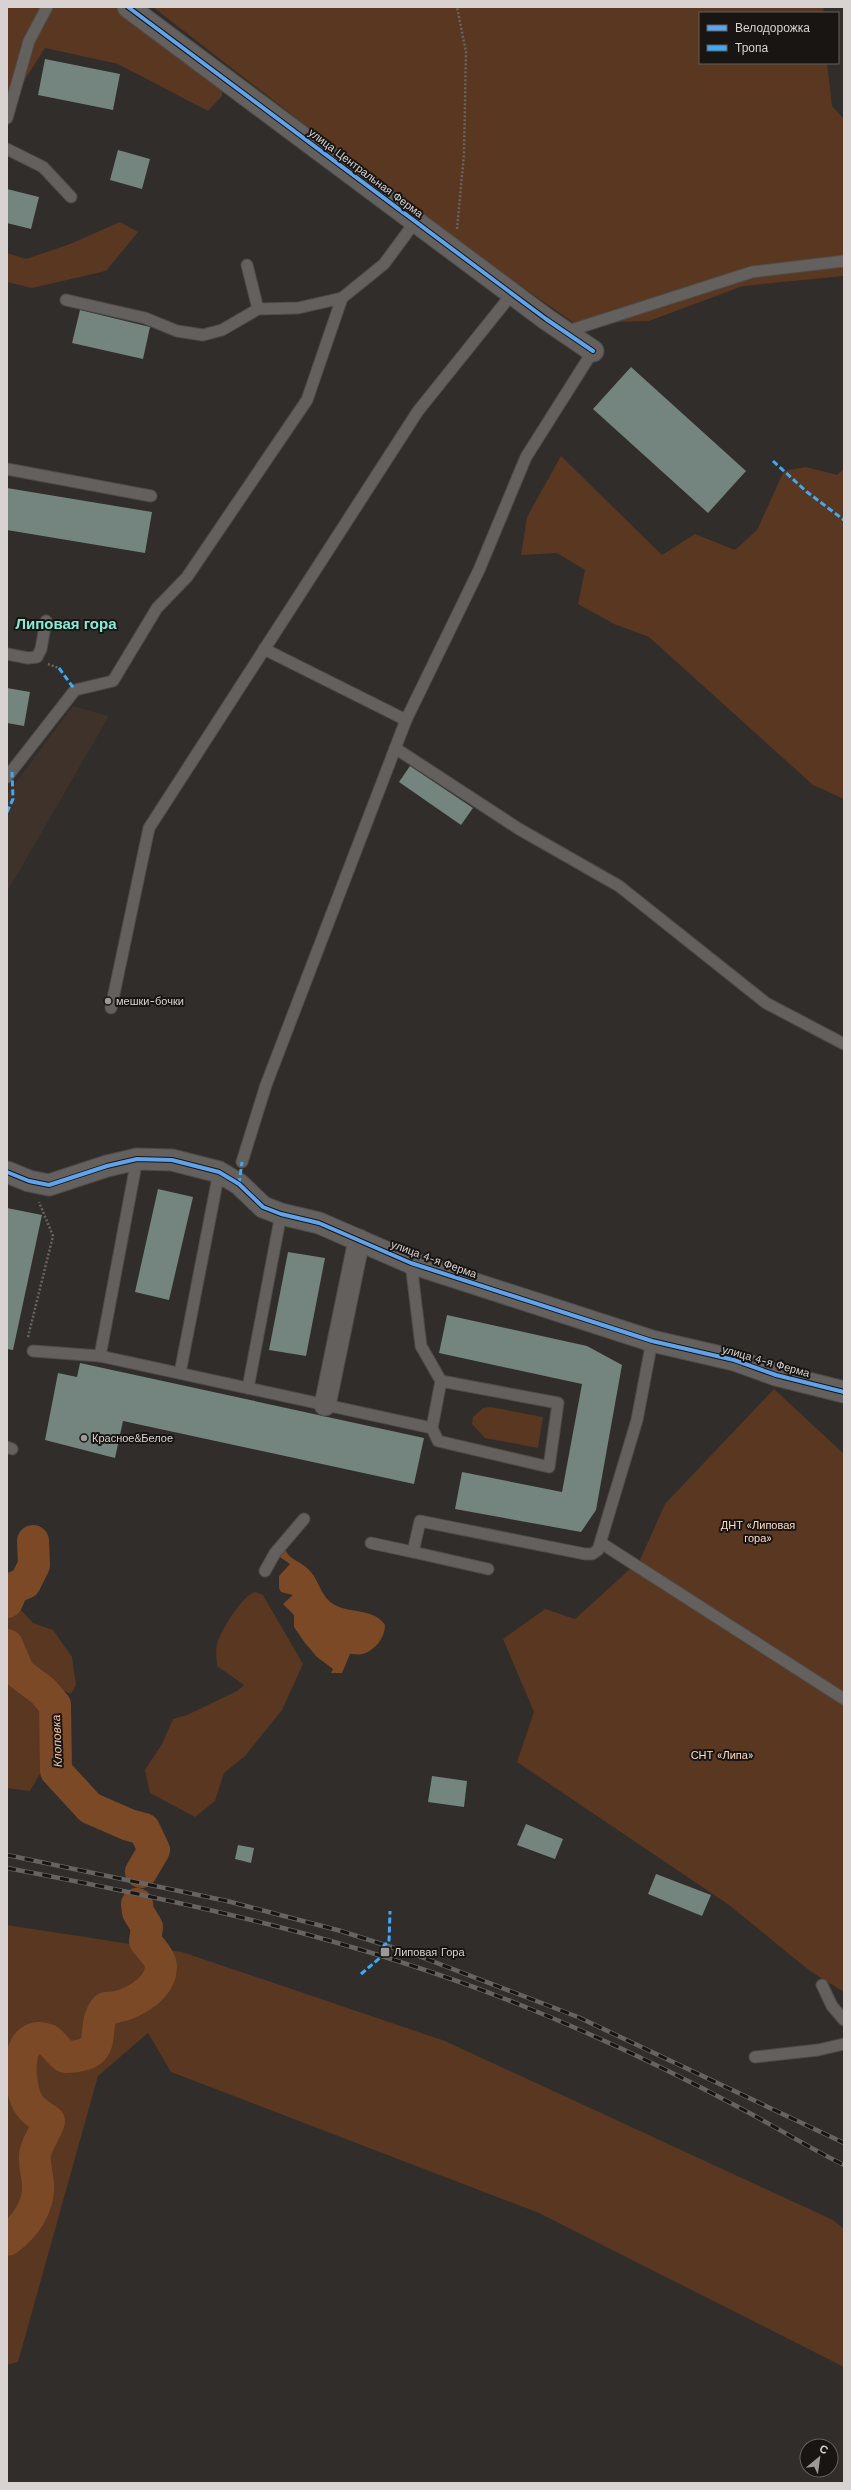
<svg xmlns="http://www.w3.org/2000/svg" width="851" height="2490" font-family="'Work Sans',sans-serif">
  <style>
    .built { fill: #3e322b }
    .green { fill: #593721 }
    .water { fill: #7c4927 }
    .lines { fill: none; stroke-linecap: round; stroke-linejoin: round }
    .river { stroke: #7c4927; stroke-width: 32 }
    .building { fill: #74847f }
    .service-casing { stroke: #4e4b49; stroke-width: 13 }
    .minor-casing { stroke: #4e4b49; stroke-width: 23 }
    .path { stroke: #676563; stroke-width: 2.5; stroke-dasharray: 2 2; stroke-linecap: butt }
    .service { stroke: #63605e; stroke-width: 11 }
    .minor { stroke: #63605e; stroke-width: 21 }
    .rail-casing { stroke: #666461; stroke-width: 4.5 }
    .rail { stroke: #181513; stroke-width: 3; stroke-dasharray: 9; stroke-linecap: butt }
    .quiet { stroke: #3fa9f5; stroke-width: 3; stroke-dasharray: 6 3; stroke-linecap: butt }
    .cycleway-casing { stroke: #181513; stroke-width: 6 }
    .cycleway { stroke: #60a3ed; stroke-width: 4 }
    .poi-dot { fill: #9d9997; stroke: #181513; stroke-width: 1.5 }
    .labels { text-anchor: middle; stroke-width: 4; stroke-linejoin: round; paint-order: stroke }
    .street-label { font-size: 11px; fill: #d8d3d1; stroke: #181513 }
    .poi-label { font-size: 11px; fill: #d8d3d1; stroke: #181513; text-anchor: start }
    .park-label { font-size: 11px; fill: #fddac5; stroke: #181513 }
    .water-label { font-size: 12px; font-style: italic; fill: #f7c3a4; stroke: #181513 }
    .district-label { font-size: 15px; font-weight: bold; fill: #86ebd5; stroke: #181513 }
  </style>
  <rect width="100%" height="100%" fill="#302d2a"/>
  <path class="built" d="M 73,706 L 109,716 L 7,892 L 7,794 Z"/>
  <g class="green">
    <path d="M 7,7 L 117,7 L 222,84 L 222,96 L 208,111 L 118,64 L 45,48 L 7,108 Z"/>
    <path d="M 153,7 L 824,7 L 823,13 L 700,13 L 700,63 L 827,63 L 832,106 L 844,119 L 844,276 L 743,286 L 649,321 L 574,323 L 434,225 Z"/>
    <path d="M 120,222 L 138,232 L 106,271 L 32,288 L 7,282 L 7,253 L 26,259 L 70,244 Z"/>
    <path d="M 561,456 L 662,555 L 695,534 L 735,550 L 757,530 L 784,471 L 806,467 L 837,475 L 844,469 L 844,799 L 813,785 L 649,637 L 614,624 L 578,604 L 585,570 L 557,553 L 521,555 L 527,517 Z"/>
    <path d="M 774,1389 L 844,1454 L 844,1992 L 810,1971 L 729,1905 L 517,1762 L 534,1712 L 503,1639 L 545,1609 L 575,1619 L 640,1560 L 665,1504 Z"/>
    <path d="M 490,1407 L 543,1417 L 538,1448 L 485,1438 L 472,1424 L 473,1417 L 483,1408 Z"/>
    <path d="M 255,1592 L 263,1595 L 303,1664 L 282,1710 L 245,1756 L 224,1773 L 215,1801 L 195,1817 L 150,1793 L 145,1770 L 162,1744 L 173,1719 L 187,1715 L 237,1691 L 244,1685 L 217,1666 C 217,1660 215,1651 217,1644 C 221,1630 242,1596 255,1592 Z"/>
    <path d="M 7,1599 L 11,1599 L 33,1623 L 53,1630 L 72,1657 L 76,1685 L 71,1694 L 31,1675 L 33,1689 L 45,1704 L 49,1727 L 44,1745 L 48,1760 L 30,1791 L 7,1788 Z"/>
    <path d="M 7,1925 L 182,1952 L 445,2041 L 833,2220 L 844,2229 L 844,2367 L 539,2213 L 171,2072 L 148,2033 L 98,2076 L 18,2362 L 7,2365 Z"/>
  </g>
  <path class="water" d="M 281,1551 L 286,1551 C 289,1559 301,1562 307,1568 C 320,1579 320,1599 337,1606 C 352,1613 375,1609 385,1625 C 385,1638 375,1650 363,1654 C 359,1655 354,1654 350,1654 L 342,1673 L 331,1673 L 333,1669 L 317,1657 L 305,1643 L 294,1627 L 294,1615 L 283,1604 L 293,1595 L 281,1592 L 279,1588 L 279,1576 L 290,1564 L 277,1555 Z"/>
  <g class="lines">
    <g class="river">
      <path d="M 7,1602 L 13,1588 L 25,1583 L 34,1565 L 33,1541"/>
      <path d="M 7,1645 L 19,1673 L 43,1691 L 55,1705 L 56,1771 L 90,1808 L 129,1825 L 144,1829 L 154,1850 L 141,1872"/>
      <path d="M 7,2240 C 25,2227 40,2206 38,2183 C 37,2174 34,2164 35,2155 C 36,2143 46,2133 49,2121 C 43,2117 34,2112 30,2106 C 17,2089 13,2027 48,2040 C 53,2043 59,2053 65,2057 C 114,2056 88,2029 106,2008 C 127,2008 160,1991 161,1967 C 161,1958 150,1948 145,1941 L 147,1927 L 138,1912 L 137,1904"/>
    </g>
  </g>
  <g class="building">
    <path d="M 45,59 L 120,74 L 113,110 L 38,95 Z"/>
    <path d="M 118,150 L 150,159 L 142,189 L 110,180 Z"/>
    <path d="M 7,189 L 39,197 L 31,229 L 7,223 Z"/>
    <path d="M 80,310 L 150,327 L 143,359 L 72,343 Z"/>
    <path d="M 631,367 L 746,471 L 708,513 L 593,409 Z"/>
    <path d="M 7,488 L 152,512 L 145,553 L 7,530 Z"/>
    <path d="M 7,688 L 30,692 L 24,726 L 7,723 Z"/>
    <path d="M 410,766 L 473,808 L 461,825 L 399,782 Z"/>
    <path d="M 158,1189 L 193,1197 L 169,1300 L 135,1292 Z"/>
    <path d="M 7,1208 L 42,1215 L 13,1350 L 7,1349 Z"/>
    <path d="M 288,1252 L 325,1258 L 306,1356 L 269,1350 Z"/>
    <path d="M 447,1315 L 587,1346 L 622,1365 L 596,1510 L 581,1532 L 455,1509 L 462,1472 L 562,1492 L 582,1384 L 439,1353 Z"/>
    <path d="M 80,1363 L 424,1438 L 414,1484 L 123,1421 L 115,1458 L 45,1440 L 58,1373 L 77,1377 Z"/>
    <path d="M 432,1776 L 467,1781 L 464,1807 L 428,1802 Z"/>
    <path d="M 526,1824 L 563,1839 L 555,1859 L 517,1845 Z"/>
    <path d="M 238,1845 L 254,1848 L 251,1863 L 235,1859 Z"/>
    <path d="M 656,1874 L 711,1895 L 702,1916 L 648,1894 Z"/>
  </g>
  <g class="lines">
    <g class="service-casing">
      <g id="service">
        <path d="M 7,118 L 29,41 L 47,7"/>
        <path d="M 7,149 L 43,167 L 71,197"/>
        <path d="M 247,265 L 258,309"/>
        <path d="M 66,300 L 145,318 L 177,331 L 203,335 L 222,330 L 258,309 L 298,308 L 342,298"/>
        <path d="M 565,332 L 752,272 L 844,261"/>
        <path d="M 7,469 L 151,496"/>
        <path d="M 264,649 L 406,720"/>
        <path d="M 7,654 L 28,658 L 37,657 L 41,649 L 46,621"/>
        <path d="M 395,748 L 519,829 L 619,886 L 766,1003 L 844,1044"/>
        <path d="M 7,777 L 75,690 L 113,681 L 157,608 L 187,577 L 307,400 L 342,298 L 384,264 L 415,222"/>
        <path d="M 111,1008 L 149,828 L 418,411 L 512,294"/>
        <path d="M 242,1162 L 266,1085 L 406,720 L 479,570 L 526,457 L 593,351"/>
        <path d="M 411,1263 L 421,1346 L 441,1381 L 432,1428 L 438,1441 L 549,1467 L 558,1403 L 441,1381"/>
        <path d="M 33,1351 L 100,1356 L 432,1428"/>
        <path d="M 100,1356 L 137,1159"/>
        <path d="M 180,1373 L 219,1172"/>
        <path d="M 248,1388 L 281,1214"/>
        <path d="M 7,1447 L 12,1449"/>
        <path d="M 371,1543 L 413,1552"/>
        <path d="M 601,1543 L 844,1699"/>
        <path d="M 488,1569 L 413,1552 L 420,1521 L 585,1554 L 592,1554 L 598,1550 L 637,1420 L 652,1341"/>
        <path d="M 265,1571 L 275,1553 L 304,1519"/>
        <path d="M 822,1985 L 832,2006 L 844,2020"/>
        <path d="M 755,2057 L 818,2050 L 844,2044"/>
      </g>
    </g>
    <g class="minor-casing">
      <g id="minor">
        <path d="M 128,7 L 546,319 L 593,351"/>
        <path d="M 7,1172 L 29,1181 L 49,1185 L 107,1166 L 137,1159 L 172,1160 L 219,1172 L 239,1184 L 263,1207 L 281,1214 L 319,1223 L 411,1263 L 652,1341 L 734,1360 L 776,1375 L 844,1392"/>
        <path d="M 325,1405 L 359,1240"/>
      </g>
    </g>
    <g class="path">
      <path d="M 457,229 L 464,154 L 466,52 L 457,7"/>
      <path d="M 48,664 L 59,668"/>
      <path d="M 28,1337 L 53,1236 L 39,1202"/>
    </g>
    <use href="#service" class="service"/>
    <use href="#minor" class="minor"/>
    <g class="rail-casing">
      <g id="rail">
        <path d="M 7,1855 L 227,1901 L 341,1931 L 416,1955 L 578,2017 L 844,2143"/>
        <path d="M 7,1868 C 182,1901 357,1939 523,2006 C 598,2036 671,2071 742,2109 C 776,2127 809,2148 844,2165"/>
      </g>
    </g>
    <use href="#rail" class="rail"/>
    <g class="quiet">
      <path d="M 773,461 L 807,492 L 844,520"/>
      <path d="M 59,668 L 75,690"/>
      <path d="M 7,812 L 13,799 L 12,772"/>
      <path d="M 239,1184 L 242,1162"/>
      <path d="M 361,1974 L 381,1957 L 384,1945 L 389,1942 L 390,1911"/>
    </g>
    <g class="cycleway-casing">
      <g id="cycleway">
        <path d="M 128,7 L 546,319 L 593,351"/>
        <path d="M 7,1172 L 29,1181 L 49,1185 L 107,1166 L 137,1159 L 172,1160 L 219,1172 L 239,1184 L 263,1207 L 281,1214 L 319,1223 L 411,1263 L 652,1341 L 734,1360 L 776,1375 L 844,1392"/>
      </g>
    </g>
    <use href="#cycleway" class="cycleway"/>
  </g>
  <g class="poi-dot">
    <circle cx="108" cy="1001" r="4"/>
    <circle cx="84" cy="1438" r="4"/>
    <rect x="380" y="1947" width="10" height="10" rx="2"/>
  </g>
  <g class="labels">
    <g class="street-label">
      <text transform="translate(366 173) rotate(37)" y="4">улица Центральная Ферма</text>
      <text transform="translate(434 1259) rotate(20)" y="4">улица 4-я Ферма</text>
      <text transform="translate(766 1361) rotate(16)" y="4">улица 4-я Ферма</text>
    </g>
    <g class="poi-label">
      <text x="116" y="1005">мешки-бочки</text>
      <text x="92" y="1442">Красное&amp;Белое</text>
      <text x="394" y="1956">Липовая Гора</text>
    </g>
    <g class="park-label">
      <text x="758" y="1529">ДНТ «Липовая<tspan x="758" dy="13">гора»</tspan></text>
      <text x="722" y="1759">СНТ «Липа»</text>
    </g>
    <g class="water-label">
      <text transform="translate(57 1741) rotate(-92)" y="4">Клоповка</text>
    </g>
    <g class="district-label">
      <text x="66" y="629">Липовая гора</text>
    </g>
  </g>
  <rect width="851" height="2490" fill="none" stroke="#d8d3d1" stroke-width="16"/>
  <rect x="699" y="12" width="140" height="52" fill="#181513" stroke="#65615f"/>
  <rect x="707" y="25" width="20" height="6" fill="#60a3ed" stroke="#65615f"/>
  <text x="735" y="32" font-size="12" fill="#d8d3d1">Велодорожка</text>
  <rect x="707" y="45" width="20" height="6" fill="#3fa9f5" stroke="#65615f"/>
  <text x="735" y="52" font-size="12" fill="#d8d3d1">Тропа</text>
  <g transform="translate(819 2458) rotate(29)"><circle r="19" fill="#181513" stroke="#65615f"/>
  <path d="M0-3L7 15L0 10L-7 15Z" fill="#9d9997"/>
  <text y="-6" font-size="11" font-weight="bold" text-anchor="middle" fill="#d8d3d1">С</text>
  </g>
</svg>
